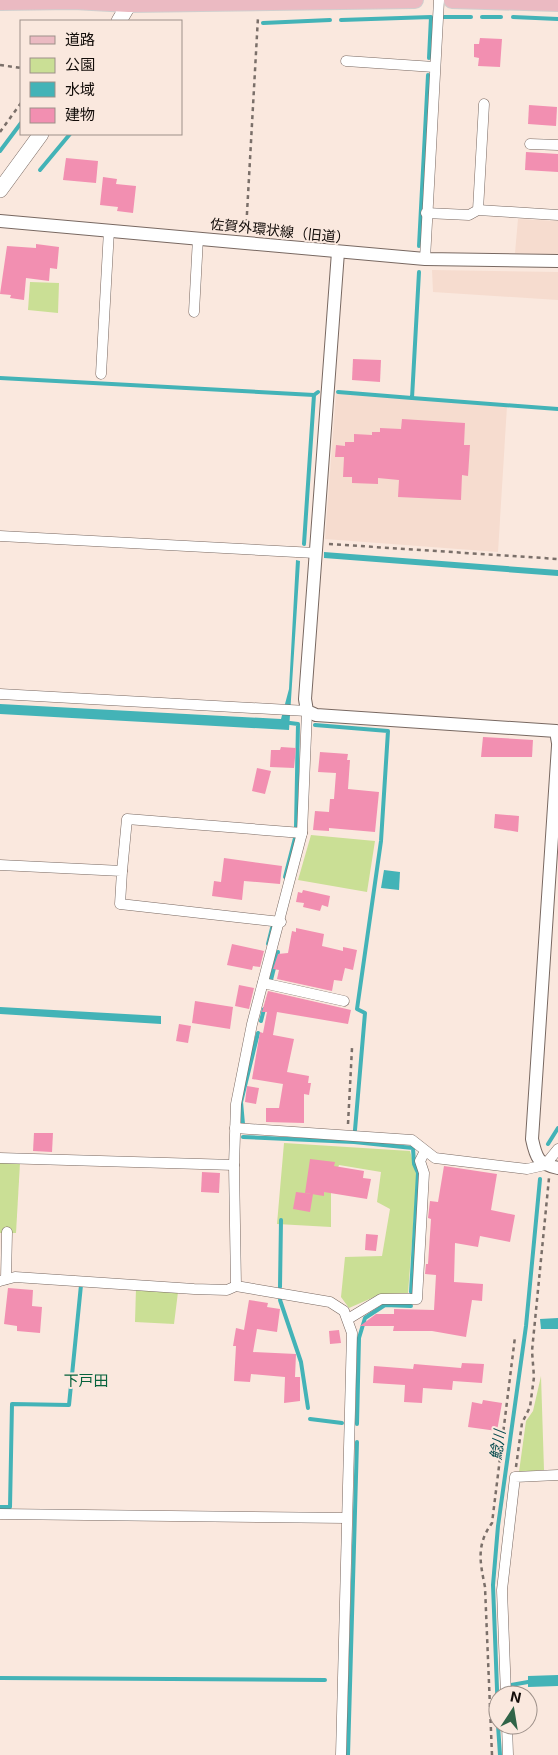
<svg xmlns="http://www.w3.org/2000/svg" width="558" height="1755" font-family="Inter,'Noto Sans JP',sans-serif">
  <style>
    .built { fill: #f6dccf }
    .green { fill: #cadf95 }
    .water { fill: #43b3b7 }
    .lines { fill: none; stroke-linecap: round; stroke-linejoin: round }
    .stream { stroke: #43b3b7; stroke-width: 4 }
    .building { fill: #f28fb1 }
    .minor-casing { stroke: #786861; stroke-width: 11 }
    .tertiary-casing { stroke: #786861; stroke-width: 14 }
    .secondary-casing { stroke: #786861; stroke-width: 16 }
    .primary-casing { stroke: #d0cece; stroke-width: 18 }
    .path { stroke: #7a6f69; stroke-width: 2.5; stroke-dasharray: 4 4; stroke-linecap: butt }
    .minor { stroke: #fff; stroke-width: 10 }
    .tertiary { stroke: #fff; stroke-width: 12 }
    .secondary { stroke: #fff; stroke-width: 15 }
    .primary { stroke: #ebbac2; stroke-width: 16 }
    .labels { text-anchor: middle; stroke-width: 4; stroke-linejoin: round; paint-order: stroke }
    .street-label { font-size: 14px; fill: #120c09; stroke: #fae8de }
    .neighbourhood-label { font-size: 15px; fill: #06623c; stroke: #fae8de }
    .water-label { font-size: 15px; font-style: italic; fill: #044a4d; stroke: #fae8de }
  </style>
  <rect width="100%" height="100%" fill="#fae8de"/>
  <g class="built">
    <path d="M 518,219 L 558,221 L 558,255 L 515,253 Z"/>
    <path d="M 432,270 L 558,272 L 558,300 L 433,292 Z"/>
    <path d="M 336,393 L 507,406 L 498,552 L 325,539 Z"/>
  </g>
  <g class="green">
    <path d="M 30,282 L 59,283 L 58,313 L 28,310 Z"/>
    <path d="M 311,835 L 375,841 L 367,892 L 298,880 Z"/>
    <path d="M 284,1143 L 410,1151 L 417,1177 L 408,1293 L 381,1294 L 349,1308 L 341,1297 L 345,1257 L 382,1256 L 390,1209 L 377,1202 L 381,1172 L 339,1165 L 331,1187 L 331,1227 L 277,1224 Z"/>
    <path d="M 0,1162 L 20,1163 L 16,1233 L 0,1233 Z"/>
    <path d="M 136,1288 L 178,1292 L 174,1324 L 135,1322 Z"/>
    <path d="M 541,1376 L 544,1470 L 519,1472 L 526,1421 L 533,1411 Z"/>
  </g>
  <g class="water">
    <path d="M 324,552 L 558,570 L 558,576 L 324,558 Z"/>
    <path d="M 296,560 L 300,561 L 289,730 L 0,714 L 0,704 L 281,719 L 289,689 Z"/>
    <path d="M 384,870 L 400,872 L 399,890 L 381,888 Z"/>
    <path d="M 0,1007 L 161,1016 L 161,1024 L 0,1014 Z"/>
    <path d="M 558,1318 L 558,1329 L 541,1329 L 540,1319 Z"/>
    <path d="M 558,1675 L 558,1686 L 528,1687 L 528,1676 Z"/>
  </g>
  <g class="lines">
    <g class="stream">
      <path d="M 444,17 L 471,17"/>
      <path d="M 482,17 L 501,17"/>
      <path d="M 513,17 L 558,19"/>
      <path d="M 341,20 L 431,17 L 429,58"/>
      <path d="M 263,23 L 330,20"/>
      <path d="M 0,151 L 21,123"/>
      <path d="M 40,170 L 70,134"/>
      <path d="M 419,246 L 428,75"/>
      <path d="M 0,378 L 314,395"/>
      <path d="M 338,392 L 412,398 L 419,272"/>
      <path d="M 412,398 L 558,409"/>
      <path d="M 304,544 L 314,395 L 318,392"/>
      <path d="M 290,723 L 298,724 L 296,827"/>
      <path d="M 315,725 L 388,731 L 381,841 L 357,1009 L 365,1013 L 355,1130"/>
      <path d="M 285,877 L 295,838"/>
      <path d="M 268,944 L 272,928"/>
      <path d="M 271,980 L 278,952"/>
      <path d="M 261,1021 L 264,1009"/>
      <path d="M 243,1124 L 241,1102 L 258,1033"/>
      <path d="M 243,1137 L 354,1142 L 413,1148 L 414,1164 L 418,1173 L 411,1292"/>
      <path d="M 548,1144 L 558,1128"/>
      <path d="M 280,1287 L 281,1220"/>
      <path d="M 280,1300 L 301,1362 L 308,1408"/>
      <path d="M 310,1419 L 342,1423"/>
      <path d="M 357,1424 L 359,1338 L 365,1318 L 385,1305 L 411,1306"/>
      <path d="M 0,1507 L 10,1507 L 12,1404 L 69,1405 L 81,1285"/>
      <path d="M 0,1678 L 325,1680"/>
      <path d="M 505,1686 L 528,1682"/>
      <path d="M 498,1715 L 493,1585 L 498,1526 L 526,1326 L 540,1179"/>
      <path d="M 498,1725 L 500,1755"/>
      <path d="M 348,1755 L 357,1442"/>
    </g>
  </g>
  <g class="building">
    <path d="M 480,38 L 502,39 L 500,67 L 478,66 L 479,58 L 474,57 L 474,44 L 479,44 Z"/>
    <path d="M 529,105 L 557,107 L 556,126 L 528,124 Z"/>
    <path d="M 526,152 L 558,154 L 558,172 L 525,170 Z"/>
    <path d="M 66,158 L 98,161 L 96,183 L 63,180 Z"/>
    <path d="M 103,177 L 117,179 L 116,184 L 136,186 L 133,213 L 117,211 L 118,207 L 100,205 Z"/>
    <path d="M 36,244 L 59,247 L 57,269 L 50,268 L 49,281 L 26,278 L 24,300 L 10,298 L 11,295 L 0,294 L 7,246 L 36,248 Z"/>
    <path d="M 353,359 L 381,360 L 380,382 L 352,380 Z"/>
    <path d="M 402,419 L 465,423 L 464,445 L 470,445 L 468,476 L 462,475 L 461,500 L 398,497 L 399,480 L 378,478 L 378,484 L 352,483 L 352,477 L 343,477 L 344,457 L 335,457 L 336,445 L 345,446 L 345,442 L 354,442 L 354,434 L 372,435 L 372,432 L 380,432 L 380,428 L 401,429 Z"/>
    <path d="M 483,737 L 533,740 L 532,757 L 481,757 Z"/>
    <path d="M 281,747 L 296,748 L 294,768 L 270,767 L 271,750 L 280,750 Z"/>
    <path d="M 320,752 L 348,754 L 347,760 L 350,760 L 348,789 L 379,792 L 375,832 L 329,828 L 329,831 L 313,830 L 315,811 L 329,812 L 330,799 L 334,799 L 336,773 L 318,772 Z"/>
    <path d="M 257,768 L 271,771 L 265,794 L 252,791 Z"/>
    <path d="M 495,814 L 519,816 L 518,832 L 494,828 Z"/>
    <path d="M 224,858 L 282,866 L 280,884 L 244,881 L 242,900 L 212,896 L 214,881 L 221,882 Z"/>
    <path d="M 303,890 L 330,896 L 328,907 L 322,905 L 320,911 L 303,907 L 304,903 L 296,902 L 298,892 L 302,893 Z"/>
    <path d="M 296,928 L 324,934 L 322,946 L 343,951 L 343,947 L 357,950 L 353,970 L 345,968 L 342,981 L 334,980 L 332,991 L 277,979 L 279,970 L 273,969 L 278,954 L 288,953 L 292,931 L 296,932 Z"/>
    <path d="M 232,944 L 264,951 L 260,967 L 253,966 L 252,970 L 227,965 Z"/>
    <path d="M 239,985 L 254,988 L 249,1009 L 235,1006 Z"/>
    <path d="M 268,991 L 351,1010 L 348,1024 L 277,1012 L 273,1035 L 294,1039 L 287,1072 L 309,1076 L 308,1083 L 311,1083 L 309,1095 L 304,1094 L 304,1123 L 266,1122 L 266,1108 L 279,1108 L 283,1084 L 252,1079 L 260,1032 L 263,1033 L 267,1012 L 262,1012 Z"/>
    <path d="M 195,1001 L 233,1007 L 230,1029 L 192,1023 Z"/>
    <path d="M 179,1024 L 191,1026 L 188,1043 L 176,1041 Z"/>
    <path d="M 247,1086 L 259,1088 L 256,1104 L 245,1102 Z"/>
    <path d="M 34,1133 L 53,1133 L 52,1152 L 33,1151 Z"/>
    <path d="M 310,1159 L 335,1162 L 334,1166 L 364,1171 L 363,1178 L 371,1179 L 367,1199 L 324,1192 L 324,1196 L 305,1193 Z"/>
    <path d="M 444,1166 L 497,1174 L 491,1210 L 515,1215 L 510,1242 L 480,1236 L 478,1247 L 455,1243 L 454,1282 L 483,1284 L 482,1301 L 472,1300 L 466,1337 L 432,1331 L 393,1331 L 394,1326 L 360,1326 L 376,1314 L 394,1314 L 394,1309 L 434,1310 L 436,1275 L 425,1274 L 426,1264 L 428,1264 L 431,1219 L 428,1218 L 430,1201 L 438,1202 Z"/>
    <path d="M 202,1172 L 220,1173 L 219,1193 L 201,1192 Z"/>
    <path d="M 296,1192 L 313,1194 L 310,1212 L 293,1209 Z"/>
    <path d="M 366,1234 L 378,1235 L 376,1251 L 365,1250 Z"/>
    <path d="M 8,1288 L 33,1290 L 32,1306 L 42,1307 L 40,1333 L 17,1331 L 17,1326 L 4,1324 Z"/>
    <path d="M 249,1300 L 268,1303 L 267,1307 L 280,1309 L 277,1332 L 257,1329 L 253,1352 L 296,1354 L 295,1377 L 300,1377 L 300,1401 L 284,1403 L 285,1377 L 251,1374 L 250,1382 L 234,1381 L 236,1346 L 233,1346 L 236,1328 L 244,1330 Z"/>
    <path d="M 339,1330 L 341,1343 L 330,1344 L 329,1331 Z"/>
    <path d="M 462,1363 L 484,1364 L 482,1383 L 453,1381 L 452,1390 L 423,1388 L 422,1403 L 404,1402 L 405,1385 L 373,1383 L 374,1366 L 413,1369 L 414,1364 L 461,1368 Z"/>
    <path d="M 483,1400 L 502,1403 L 497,1431 L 468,1427 L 472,1402 L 482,1404 Z"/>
  </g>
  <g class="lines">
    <g class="minor-casing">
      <g id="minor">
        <path d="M 346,61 L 434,67"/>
        <path d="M 530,144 L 558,145"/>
        <path d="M 478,210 L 484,104"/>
        <path d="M 426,213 L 469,215 L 478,210 L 558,215"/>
        <path d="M 425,259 L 439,0"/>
        <path d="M 194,312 L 198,238"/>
        <path d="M 101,374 L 109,230"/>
        <path d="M 0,536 L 315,553"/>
        <path d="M 0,694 L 307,711 L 302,833 L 252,1024 L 236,1104 L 234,1165 L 236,1286"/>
        <path d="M 0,865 L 122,871 L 120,904 L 281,922"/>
        <path d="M 122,871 L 127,819 L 302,833"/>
        <path d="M 263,983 L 344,1001"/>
        <path d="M 235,1128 L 412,1140 L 435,1158 L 527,1169 L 545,1165 L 558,1149"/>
        <path d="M 0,1158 L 234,1165"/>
        <path d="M 6,1279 L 7,1232"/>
        <path d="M 0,1281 L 15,1277 L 194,1289 L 227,1290 L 236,1286 L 330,1302 L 344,1311 L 352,1333 L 341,1755"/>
        <path d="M 348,1319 L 381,1299 L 417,1299 L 424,1173 L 420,1161 L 425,1151"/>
        <path d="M 0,1514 L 346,1518"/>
        <path d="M 506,1695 L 502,1590 L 515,1477 L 558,1475"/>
        <path d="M 507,1725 L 508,1755"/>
      </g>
    </g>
    <g class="tertiary-casing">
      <g id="tertiary">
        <path d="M 0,221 L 425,259 L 558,261"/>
        <path d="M 338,252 L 305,699 L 307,711 L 316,715 L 556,731 L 558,743"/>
        <path d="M 558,746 L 532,1139 C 536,1158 538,1164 558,1168"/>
      </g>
    </g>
    <g class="secondary-casing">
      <g id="secondary">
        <path d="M 119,21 L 129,4"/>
        <path d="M 0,190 L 41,134"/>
      </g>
    </g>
    <g class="primary-casing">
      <g id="primary">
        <path d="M 452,0 L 558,3"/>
        <path d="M 0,2 L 74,1 L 129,4 L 415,0"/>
      </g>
    </g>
    <g class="path">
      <path d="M 0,65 L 21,68"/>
      <path d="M 0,132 L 21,103"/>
      <path d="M 246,231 L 258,17"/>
      <path d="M 329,544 L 558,559"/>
      <path d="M 348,1124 L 352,1048"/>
      <path d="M 516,1467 L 522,1423 L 530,1407 L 534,1377 L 532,1351 L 549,1178"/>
      <path d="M 492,1755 L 485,1587 C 480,1562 476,1545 492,1523 L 515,1337"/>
    </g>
    <use href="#minor" class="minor"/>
    <use href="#tertiary" class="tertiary"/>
    <use href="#secondary" class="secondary"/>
    <use href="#primary" class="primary"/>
  </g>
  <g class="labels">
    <g class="street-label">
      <text transform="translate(280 231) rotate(6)" y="5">佐賀外環状線（旧道）</text>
    </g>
    <g class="neighbourhood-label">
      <text x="86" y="1386">下戸田</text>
    </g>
    <g class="water-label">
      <text transform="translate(498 1445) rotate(-82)" y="5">鯰川</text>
    </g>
  </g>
  <rect x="20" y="20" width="162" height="115" fill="#fae8de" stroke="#9d9089"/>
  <rect x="30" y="36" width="25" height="8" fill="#ebbac2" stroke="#9d9089"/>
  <text x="65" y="45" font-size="15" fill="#120c09">道路</text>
  <rect x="30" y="58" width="25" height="15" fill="#cadf95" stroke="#9d9089"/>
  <text x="65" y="70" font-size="15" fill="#120c09">公園</text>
  <rect x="30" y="82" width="25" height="15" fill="#43b3b7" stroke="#9d9089"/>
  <text x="65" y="95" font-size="15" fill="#120c09">水域</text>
  <rect x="30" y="108" width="25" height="15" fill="#f28fb1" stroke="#9d9089"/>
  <text x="65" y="120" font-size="15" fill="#120c09">建物</text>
  <g transform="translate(513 1710) rotate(12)"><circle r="24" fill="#fae8de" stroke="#9d9089"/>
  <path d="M0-4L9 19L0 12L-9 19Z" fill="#306448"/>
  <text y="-8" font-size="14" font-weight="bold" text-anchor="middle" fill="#120c09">N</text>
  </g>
</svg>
